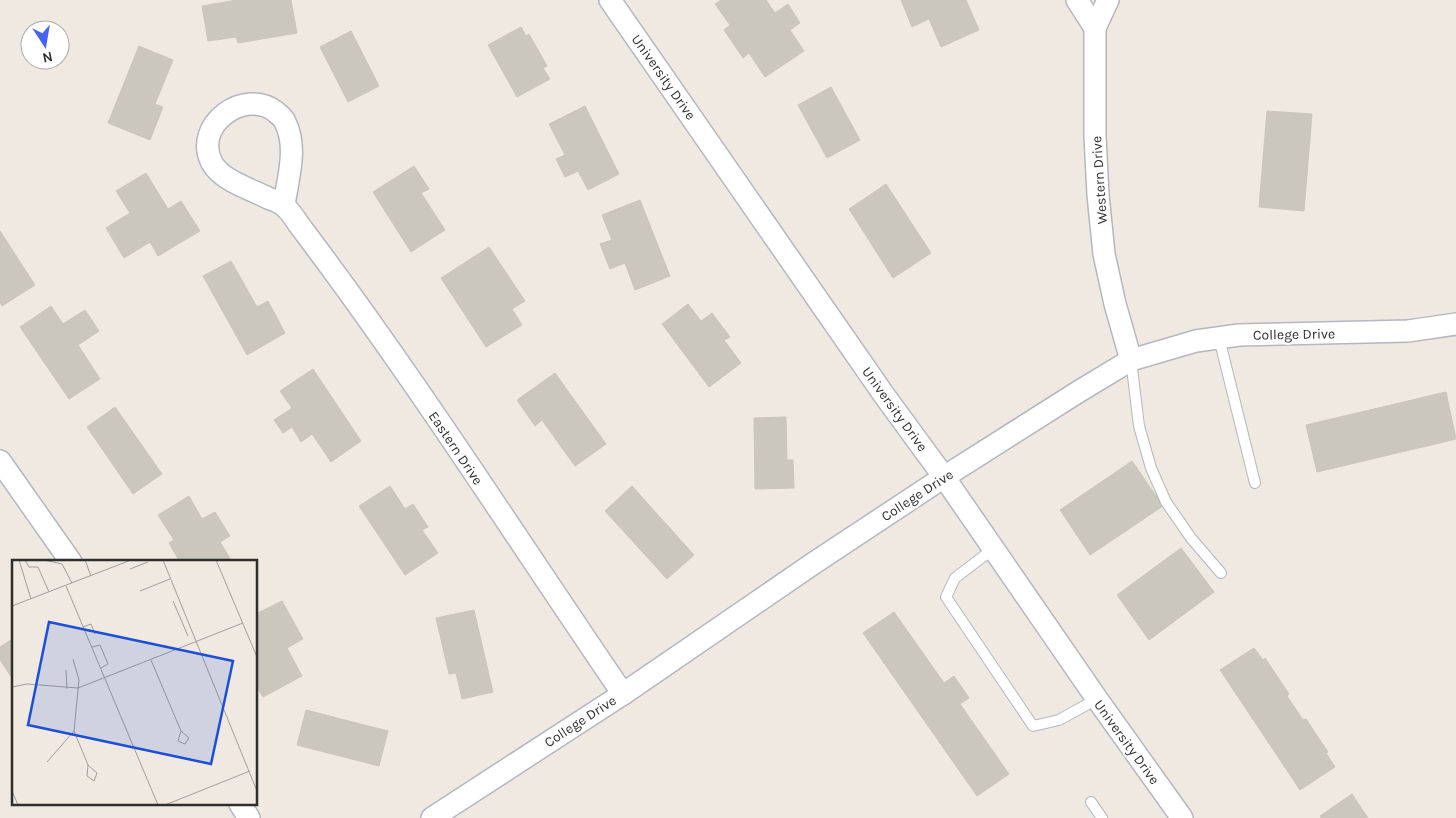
<svg xmlns="http://www.w3.org/2000/svg" width="1456" height="818" font-family="Karla,sans-serif">
  <style>
    .building { fill: #cbc7bf; stroke: #cbc5ba }
    .lines { fill: none; stroke-linecap: round; stroke-linejoin: round }
    .service-casing { stroke: #b4b7c1; stroke-width: 12 }
    .minor-casing { stroke: #b4b7c1; stroke-width: 24 }
    .service { stroke: #fff; stroke-width: 10 }
    .minor { stroke: #fff; stroke-width: 21 }
    .labels { text-anchor: middle; stroke-width: 4.5; stroke-linejoin: round; paint-order: stroke }
    .street-label { font-size: 14px; fill: #2e2e2e; stroke: #fff }
    .inset-road { fill: none; stroke: #a29e99; stroke-width: 1 }
    .view { fill: #1d4ed8; fill-opacity: 0.15; stroke: #1d4ed8; stroke-width: 2.5 }
    .inset-edge { fill: none; stroke: #2e2e2e; stroke-width: 2.5 }
  </style>
  <rect width="100%" height="100%" fill="#efe9e1"/>
  <g class="building">
    <path d="M 237,0 L 291,0 L 297,33 L 238,43 L 236,37 L 208,41 L 202,6 Z"/>
    <path d="M 721,0 L 766,0 L 775,13 L 788,4 L 800,23 L 790,30 L 804,51 L 765,77 L 749,53 L 743,58 L 724,30 L 730,25 L 715,4 Z"/>
    <path d="M 901,0 L 966,0 L 979,30 L 941,47 L 929,19 L 912,27 Z"/>
    <path d="M 521,27 L 526,36 L 529,34 L 547,66 L 543,68 L 550,79 L 517,97 L 488,45 Z"/>
    <path d="M 351,31 L 379,86 L 348,102 L 320,47 Z"/>
    <path d="M 139,46 L 173,60 L 155,104 L 163,107 L 150,140 L 108,123 Z"/>
    <path d="M 831,87 L 860,140 L 827,158 L 798,105 Z"/>
    <path d="M 585,106 L 619,174 L 588,190 L 578,171 L 565,177 L 556,159 L 565,155 L 549,124 Z"/>
    <path d="M 1267,111 L 1312,114 L 1304,211 L 1259,207 Z"/>
    <path d="M 414,166 L 429,189 L 421,193 L 445,230 L 411,252 L 373,192 Z"/>
    <path d="M 146,173 L 168,209 L 181,201 L 200,231 L 158,256 L 150,242 L 124,258 L 106,228 L 130,213 L 116,191 Z"/>
    <path d="M 886,184 L 931,253 L 893,278 L 849,209 Z"/>
    <path d="M 640,200 L 670,276 L 635,290 L 625,263 L 610,269 L 600,244 L 612,240 L 602,215 Z"/>
    <path d="M 0,231 L 35,285 L 2,306 L 0,302 Z"/>
    <path d="M 489,247 L 525,301 L 512,309 L 522,325 L 486,347 L 441,278 Z"/>
    <path d="M 231,261 L 257,307 L 268,301 L 285,333 L 247,355 L 203,276 Z"/>
    <path d="M 688,304 L 701,321 L 712,313 L 730,337 L 724,340 L 741,363 L 709,387 L 662,324 Z"/>
    <path d="M 51,306 L 63,324 L 85,310 L 99,331 L 78,345 L 100,379 L 69,399 L 20,327 Z"/>
    <path d="M 313,369 L 361,441 L 331,462 L 312,434 L 301,442 L 292,427 L 283,433 L 274,420 L 292,408 L 280,391 Z"/>
    <path d="M 555,373 L 606,444 L 575,466 L 542,420 L 535,426 L 517,400 Z"/>
    <path d="M 1446,392 L 1456,439 L 1317,472 L 1306,425 Z"/>
    <path d="M 115,407 L 162,474 L 133,494 L 87,427 Z"/>
    <path d="M 786,417 L 787,460 L 793,460 L 794,488 L 755,489 L 754,418 Z"/>
    <path d="M 1132,461 L 1163,506 L 1090,555 L 1060,510 Z"/>
    <path d="M 390,486 L 405,509 L 413,504 L 428,527 L 422,530 L 438,553 L 405,575 L 359,506 Z"/>
    <path d="M 632,486 L 694,555 L 667,579 L 605,511 Z"/>
    <path d="M 189,496 L 202,519 L 215,512 L 230,536 L 220,542 L 232,562 L 180,562 L 169,543 L 174,540 L 158,515 Z"/>
    <path d="M 1181,548 L 1214,592 L 1149,640 L 1117,595 Z"/>
    <path d="M 282,601 L 303,639 L 287,648 L 302,676 L 263,697 L 256,686 L 256,614 Z"/>
    <path d="M 474,610 L 493,692 L 462,699 L 456,673 L 449,674 L 436,618 Z"/>
    <path d="M 894,612 L 944,683 L 954,676 L 969,698 L 960,704 L 1009,774 L 977,796 L 863,633 Z"/>
    <path d="M 14,638 L 14,681 L 0,660 L 0,647 Z"/>
    <path d="M 1254,648 L 1263,660 L 1265,658 L 1289,694 L 1287,696 L 1303,720 L 1306,719 L 1328,752 L 1326,753 L 1335,767 L 1300,790 L 1220,670 Z"/>
    <path d="M 306,710 L 388,731 L 379,766 L 297,745 Z"/>
    <path d="M 1352,794 L 1368,818 L 1321,818 L 1320,816 Z"/>
  </g>
  <g class="lines">
    <g class="service-casing">
      <g id="service">
        <path d="M 1219,338 L 1255,483"/>
        <path d="M 1131,360 L 1139,426 L 1151,468 L 1166,502 L 1191,538 L 1221,573"/>
        <path d="M 993,549 L 955,578 L 946,597 L 1033,726 L 1059,720 L 1097,699"/>
        <path d="M 1091,802 L 1102,818"/>
      </g>
    </g>
    <g class="minor-casing">
      <g id="minor">
        <path d="M 610,0 L 884,395 L 944,477 L 1097,699 L 1182,818"/>
        <path d="M 1077,0 L 1095,28"/>
        <path d="M 1108,0 L 1095,28 L 1095,136 L 1098,195 L 1104,254 L 1115,304 L 1131,360"/>
        <path d="M 284,205 C 288,178 298,147 285,122 C 284,118 279,115 276,112 C 245,87 192,125 212,163 C 222,181 251,189 268,198 C 273,200 280,202 284,206 C 292,212 297,223 303,230 C 416,380 517,539 623,694"/>
        <path d="M 0,461 L 71,562"/>
        <path d="M 240,804 L 249,818"/>
        <path d="M 432,818 L 623,694 L 814,563 L 944,477 L 1078,392 L 1131,360 L 1196,341 L 1239,335 L 1408,331 L 1456,324"/>
      </g>
    </g>
    <use href="#service" class="service"/>
    <use href="#minor" class="minor"/>
  </g>
  <g class="labels">
    <g class="street-label">
      <text transform="translate(664 77) rotate(55)" y="5">University Drive</text>
      <text transform="translate(1099 180) rotate(-94)" y="5">Western Drive</text>
      <text transform="translate(1294 334) rotate(-1)" y="5">College Drive</text>
      <text transform="translate(895 409) rotate(54)" y="5">University Drive</text>
      <text transform="translate(456 448) rotate(56)" y="5">Eastern Drive</text>
      <text transform="translate(917 495) rotate(-33)" y="5">College Drive</text>
      <text transform="translate(580 721) rotate(-33)" y="5">College Drive</text>
      <text transform="translate(1127 742) rotate(54)" y="5">University Drive</text>
    </g>
  </g>
  <g transform="translate(12 560)">
    <rect width="245" height="245" fill="#efe9e1"/>
    <path class="inset-road" d="M 7,0 L 19,39M 13,0 L 17,7 L 26,7 L 37,32M 32,0 L 50,4 L 60,23M 73,0 L 79,16M 151,0 L 245,231M 204,0 L 245,97M 118,9 L 136,2M 54,26 L 146,245M 128,31 L 158,19M 161,41 L 176,76M 0,46 L 119,0M 71,67 L 79,64 L 83,74M 80,87 L 88,85 L 96,104 L 89,108M 139,100 L 169,171 L 177,178 L 173,184 L 166,181 L 169,171M 54,110 L 55,129M 0,127 L 15,124 L 66,128 L 231,63M 62,171 L 76,205 L 85,213 L 82,221 L 75,216 L 76,205M 35,202 L 62,171 L 67,120 L 61,99M 0,231 L 6,245M 153,245 L 238,211"/>
    <path class="view" d="M 37,62 L 221,101 L 199,204 L 16,165 Z"/>
    <rect width="245" height="245" class="inset-edge"/>
  </g>
  <g transform="translate(45 45) rotate(168)"><circle r="24" fill="#ffffff" stroke="#ababab"/>
  <path d="M0-4L9 19L0 12L-9 19Z" fill="#4264fb"/>
  <text y="-8" font-size="14" font-weight="bold" text-anchor="middle" fill="#2e2e2e">N</text>
  </g>
</svg>
